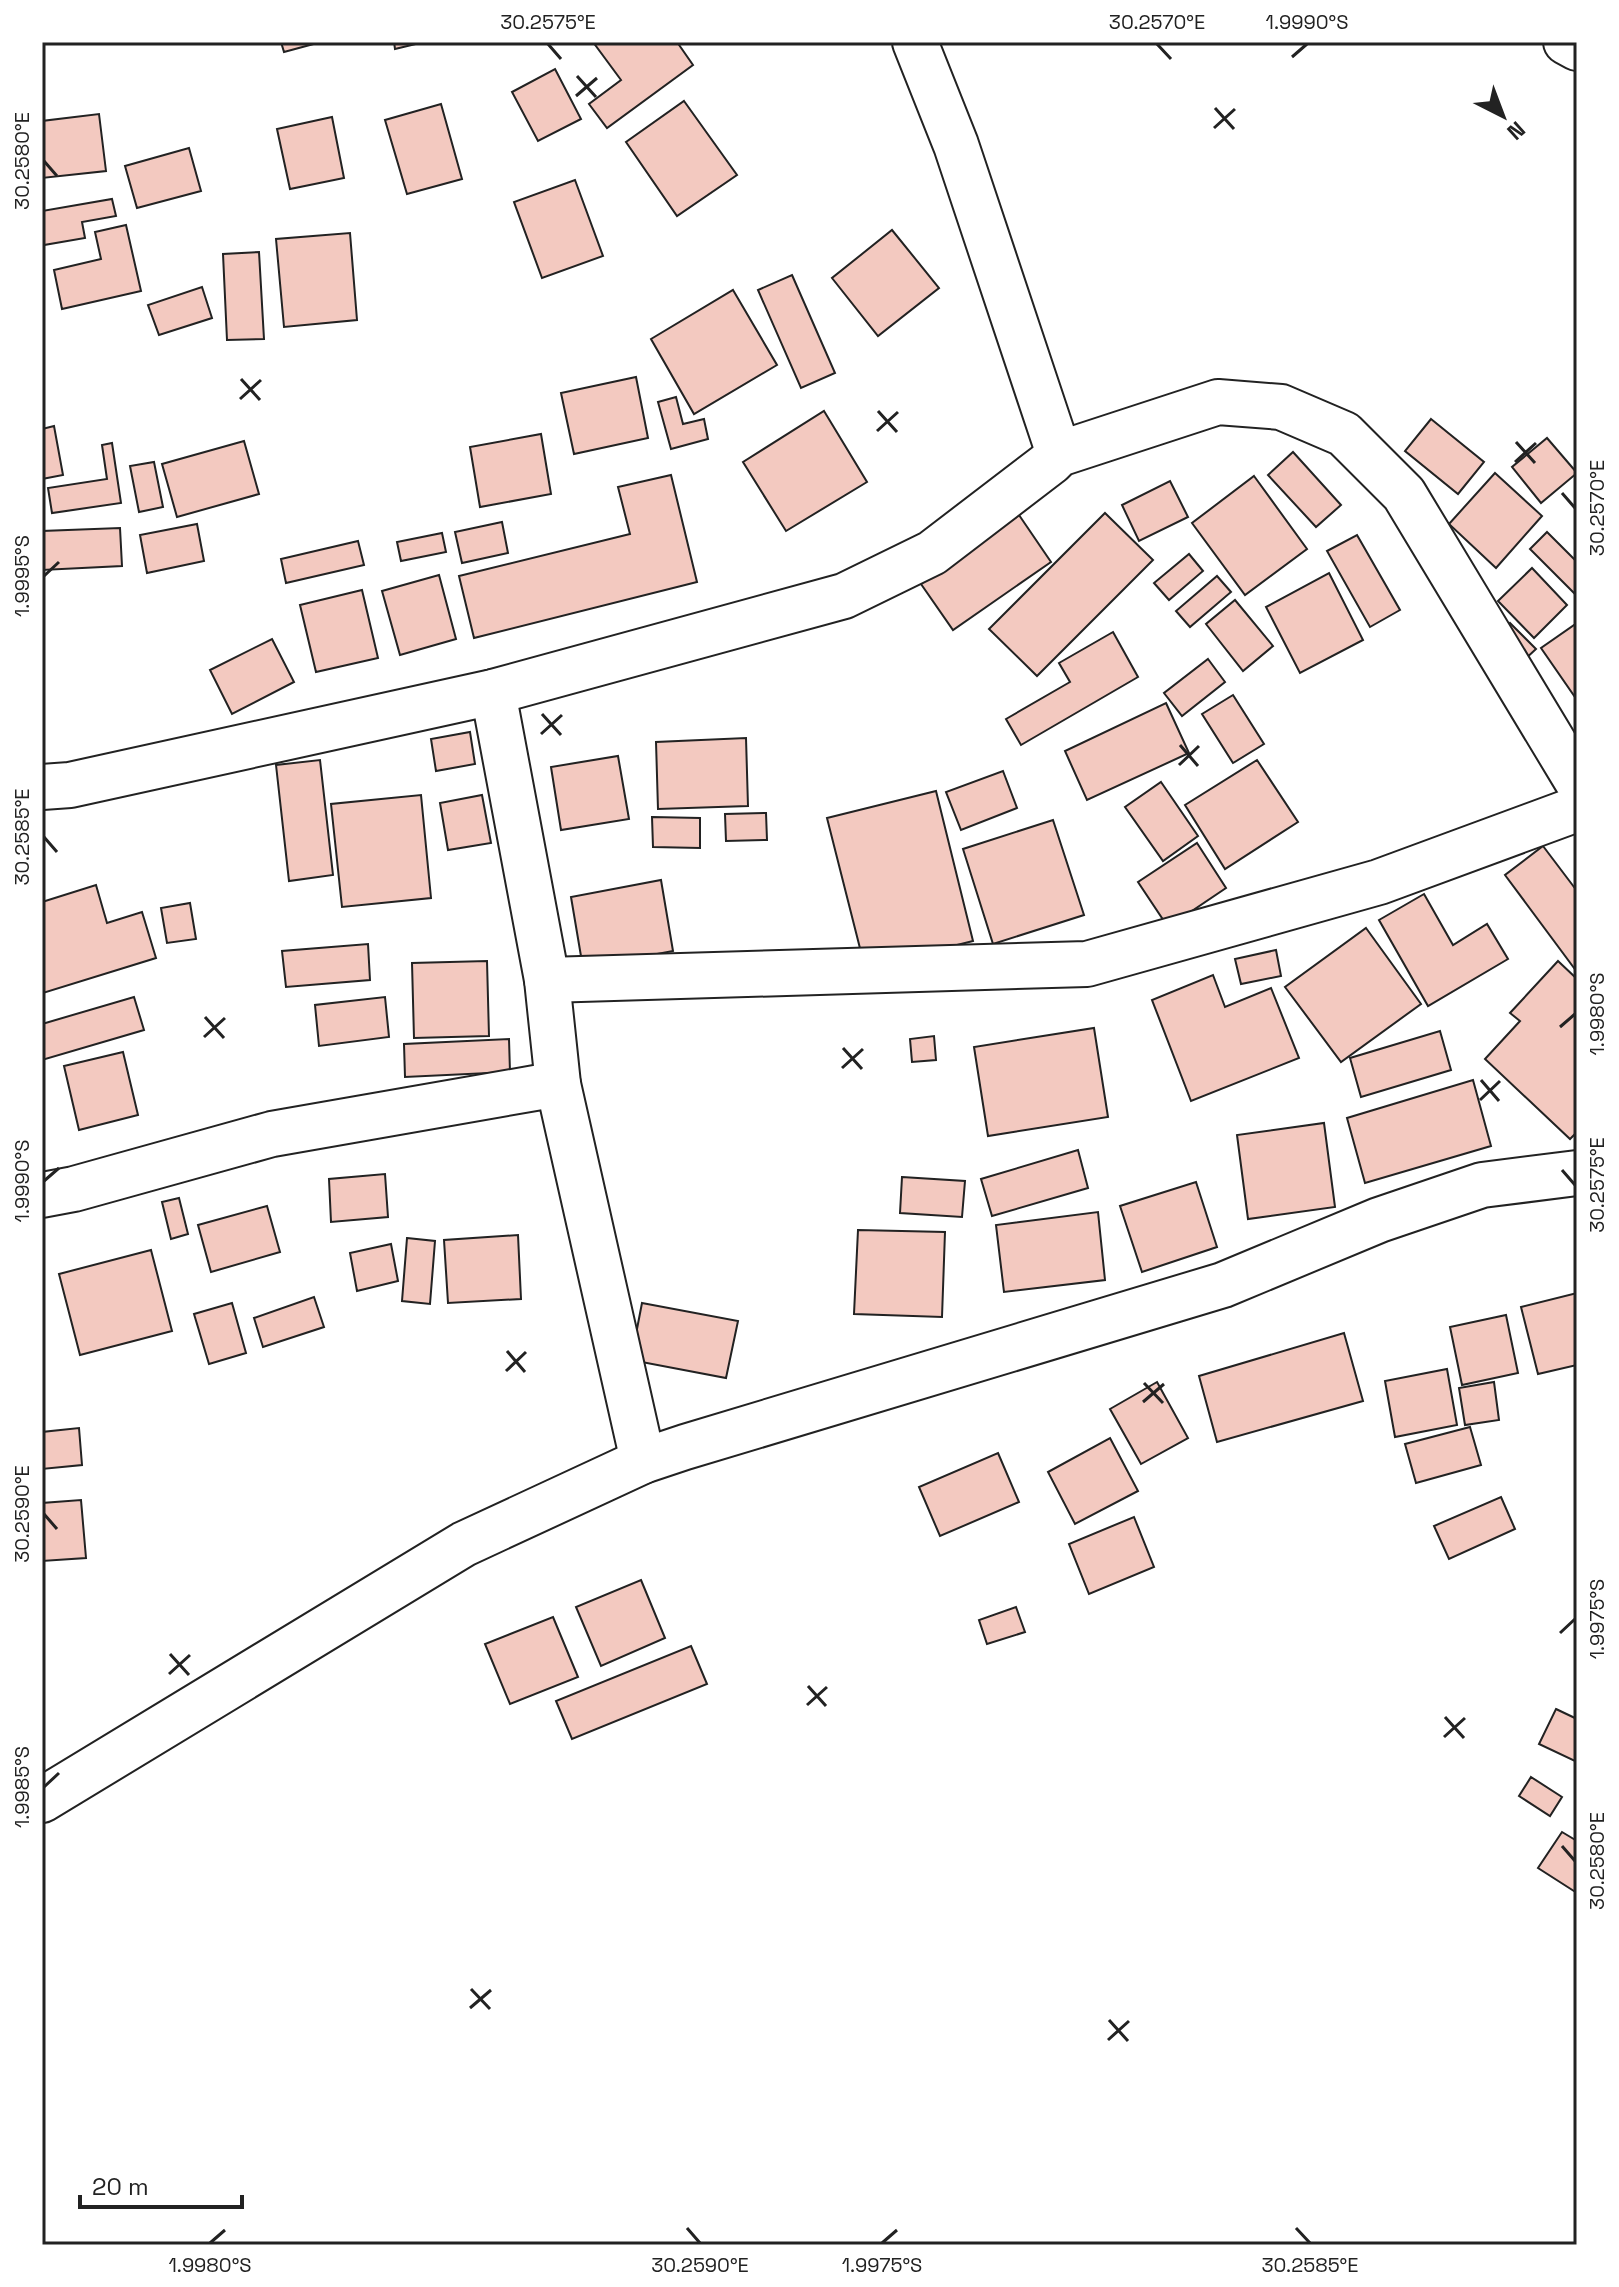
<svg xmlns="http://www.w3.org/2000/svg" width="1619" height="2287" font-family="'Space Grotesk',sans-serif">
  <style>
    .building { fill: #f3c9c0; stroke: #222; stroke-width: 2 }
    .lines { fill: none; stroke-linecap: round; stroke-linejoin: round }
    .minor-casing { stroke: #222; stroke-width: 48 }
    .minor { stroke: #fff; stroke-width: 44 }
    .ticks { fill: none; stroke: #222; stroke-width: 3 }
    .neatline { fill: none; stroke: #222; stroke-width: 3 }
    .ticks-label { font-size: 20px; text-anchor: middle; fill: #222 }
  </style>
  <rect width="100%" height="100%" fill="#fff"/>
  <g class="building">
    <path d="M 281,42 L 321,42 L 284,52 Z"/>
    <path d="M 394,42 L 424,42 L 395,49 Z"/>
    <path d="M 593,42 L 677,42 L 693,65 L 607,128 L 589,104 L 621,80 Z"/>
    <path d="M 555,69 L 581,119 L 538,141 L 512,92 Z"/>
    <path d="M 684,101 L 737,175 L 677,216 L 626,142 Z"/>
    <path d="M 441,104 L 462,179 L 407,194 L 385,120 Z"/>
    <path d="M 99,114 L 106,171 L 42,178 L 42,121 Z"/>
    <path d="M 332,117 L 344,178 L 290,189 L 277,129 Z"/>
    <path d="M 189,148 L 201,191 L 137,208 L 125,166 Z"/>
    <path d="M 575,180 L 603,256 L 542,278 L 514,202 Z"/>
    <path d="M 112,199 L 116,216 L 82,222 L 85,238 L 44,245 L 42,211 Z"/>
    <path d="M 126,225 L 141,291 L 62,309 L 54,270 L 101,259 L 95,232 Z"/>
    <path d="M 892,230 L 939,288 L 878,336 L 832,278 Z"/>
    <path d="M 350,233 L 357,320 L 284,327 L 276,239 Z"/>
    <path d="M 259,252 L 264,339 L 227,340 L 223,254 Z"/>
    <path d="M 792,275 L 835,373 L 801,388 L 758,290 Z"/>
    <path d="M 202,287 L 212,318 L 159,335 L 148,305 Z"/>
    <path d="M 733,290 L 777,365 L 694,414 L 651,339 Z"/>
    <path d="M 636,377 L 648,438 L 574,454 L 561,393 Z"/>
    <path d="M 676,397 L 683,424 L 704,419 L 708,439 L 671,449 L 658,402 Z"/>
    <path d="M 824,411 L 867,482 L 786,531 L 743,462 Z"/>
    <path d="M 1431,419 L 1484,462 L 1458,494 L 1405,451 Z"/>
    <path d="M 54,426 L 63,475 L 42,479 L 42,429 Z"/>
    <path d="M 541,434 L 551,494 L 480,507 L 470,447 Z"/>
    <path d="M 1547,438 L 1577,473 L 1541,503 L 1512,467 Z"/>
    <path d="M 244,441 L 259,494 L 177,517 L 162,464 Z"/>
    <path d="M 112,443 L 121,503 L 52,513 L 48,488 L 107,479 L 102,445 Z"/>
    <path d="M 1293,452 L 1341,505 L 1316,527 L 1268,475 Z"/>
    <path d="M 154,462 L 163,507 L 139,512 L 130,466 Z"/>
    <path d="M 1495,473 L 1542,516 L 1496,568 L 1449,524 Z"/>
    <path d="M 671,475 L 697,582 L 474,638 L 459,576 L 630,534 L 618,487 Z"/>
    <path d="M 1254,476 L 1307,549 L 1245,595 L 1192,523 Z"/>
    <path d="M 1170,481 L 1188,517 L 1139,541 L 1122,505 Z"/>
    <path d="M 1105,513 L 1153,560 L 1037,676 L 989,629 Z"/>
    <path d="M 1019,515 L 1051,562 L 953,630 L 921,584 Z"/>
    <path d="M 502,522 L 508,553 L 462,563 L 455,532 Z"/>
    <path d="M 197,524 L 204,561 L 147,573 L 140,535 Z"/>
    <path d="M 120,528 L 122,566 L 42,570 L 42,531 Z"/>
    <path d="M 1547,532 L 1577,562 L 1577,596 L 1530,549 Z"/>
    <path d="M 442,533 L 446,552 L 401,561 L 397,542 Z"/>
    <path d="M 1357,535 L 1400,610 L 1370,627 L 1327,551 Z"/>
    <path d="M 358,541 L 364,565 L 286,583 L 281,559 Z"/>
    <path d="M 1189,554 L 1203,571 L 1169,600 L 1154,583 Z"/>
    <path d="M 1532,568 L 1567,605 L 1534,638 L 1498,601 Z"/>
    <path d="M 1329,573 L 1363,640 L 1300,673 L 1266,607 Z"/>
    <path d="M 439,575 L 456,639 L 400,655 L 382,591 Z"/>
    <path d="M 1217,576 L 1231,592 L 1190,627 L 1176,611 Z"/>
    <path d="M 362,590 L 378,658 L 316,672 L 300,605 Z"/>
    <path d="M 1235,600 L 1273,646 L 1243,671 L 1206,624 Z"/>
    <path d="M 1510,623 L 1536,649 L 1521,663 L 1496,637 Z"/>
    <path d="M 1577,623 L 1577,700 L 1541,648 Z"/>
    <path d="M 1113,632 L 1138,677 L 1021,745 L 1006,719 L 1070,682 L 1059,663 Z"/>
    <path d="M 272,639 L 294,682 L 232,714 L 210,670 Z"/>
    <path d="M 1208,659 L 1225,682 L 1182,716 L 1164,693 Z"/>
    <path d="M 1233,695 L 1264,744 L 1233,763 L 1202,714 Z"/>
    <path d="M 1166,703 L 1189,753 L 1087,800 L 1065,751 Z"/>
    <path d="M 470,732 L 475,764 L 436,771 L 431,739 Z"/>
    <path d="M 746,738 L 748,806 L 658,809 L 656,742 Z"/>
    <path d="M 618,756 L 629,819 L 561,830 L 551,767 Z"/>
    <path d="M 320,760 L 333,875 L 289,881 L 276,765 Z"/>
    <path d="M 1257,760 L 1298,822 L 1225,869 L 1185,805 Z"/>
    <path d="M 1003,771 L 1017,808 L 961,830 L 946,792 Z"/>
    <path d="M 1161,782 L 1198,836 L 1163,861 L 1125,807 Z"/>
    <path d="M 936,791 L 973,941 L 865,968 L 827,818 Z"/>
    <path d="M 421,795 L 431,898 L 342,907 L 331,804 Z"/>
    <path d="M 482,795 L 491,843 L 448,850 L 440,803 Z"/>
    <path d="M 766,813 L 767,840 L 726,841 L 725,814 Z"/>
    <path d="M 652,817 L 700,818 L 700,848 L 653,847 Z"/>
    <path d="M 1053,820 L 1084,915 L 993,944 L 963,849 Z"/>
    <path d="M 1197,843 L 1226,888 L 1168,927 L 1138,882 Z"/>
    <path d="M 1543,846 L 1577,891 L 1577,972 L 1505,875 Z"/>
    <path d="M 661,880 L 673,951 L 583,968 L 571,897 Z"/>
    <path d="M 96,885 L 107,923 L 142,912 L 156,958 L 43,993 L 42,902 Z"/>
    <path d="M 1424,894 L 1453,945 L 1487,924 L 1508,959 L 1428,1006 L 1379,920 Z"/>
    <path d="M 190,903 L 196,939 L 167,943 L 161,908 Z"/>
    <path d="M 1366,928 L 1421,1004 L 1341,1062 L 1285,987 Z"/>
    <path d="M 368,944 L 370,980 L 286,987 L 282,951 Z"/>
    <path d="M 1276,950 L 1281,976 L 1241,984 L 1235,959 Z"/>
    <path d="M 487,961 L 489,1036 L 414,1038 L 412,963 Z"/>
    <path d="M 1558,961 L 1577,979 L 1577,1132 L 1570,1139 L 1485,1059 L 1520,1021 L 1510,1013 Z"/>
    <path d="M 1213,975 L 1225,1007 L 1271,988 L 1299,1058 L 1191,1101 L 1152,1000 Z"/>
    <path d="M 134,997 L 144,1030 L 42,1060 L 42,1024 Z"/>
    <path d="M 385,997 L 389,1037 L 319,1046 L 315,1005 Z"/>
    <path d="M 1094,1028 L 1108,1117 L 988,1136 L 974,1047 Z"/>
    <path d="M 1440,1031 L 1451,1070 L 1361,1097 L 1350,1058 Z"/>
    <path d="M 934,1036 L 936,1060 L 912,1062 L 910,1039 Z"/>
    <path d="M 509,1039 L 510,1072 L 405,1077 L 404,1044 Z"/>
    <path d="M 123,1052 L 138,1115 L 79,1130 L 64,1066 Z"/>
    <path d="M 1473,1080 L 1491,1146 L 1365,1183 L 1347,1118 Z"/>
    <path d="M 1324,1123 L 1335,1207 L 1248,1219 L 1237,1135 Z"/>
    <path d="M 1078,1150 L 1088,1188 L 992,1216 L 981,1179 Z"/>
    <path d="M 385,1174 L 388,1217 L 331,1222 L 329,1179 Z"/>
    <path d="M 902,1177 L 965,1181 L 962,1217 L 900,1213 Z"/>
    <path d="M 1196,1182 L 1217,1247 L 1142,1272 L 1120,1206 Z"/>
    <path d="M 179,1198 L 188,1234 L 171,1239 L 162,1202 Z"/>
    <path d="M 267,1206 L 280,1252 L 211,1272 L 198,1225 Z"/>
    <path d="M 1098,1212 L 1105,1280 L 1004,1292 L 996,1225 Z"/>
    <path d="M 858,1230 L 945,1232 L 942,1317 L 854,1314 Z"/>
    <path d="M 518,1235 L 521,1299 L 448,1303 L 444,1240 Z"/>
    <path d="M 407,1238 L 435,1241 L 430,1304 L 402,1301 Z"/>
    <path d="M 391,1244 L 398,1281 L 357,1291 L 350,1253 Z"/>
    <path d="M 151,1250 L 172,1331 L 80,1355 L 59,1274 Z"/>
    <path d="M 1577,1293 L 1577,1365 L 1538,1374 L 1521,1307 Z"/>
    <path d="M 314,1297 L 324,1327 L 263,1347 L 254,1318 Z"/>
    <path d="M 232,1303 L 246,1353 L 209,1364 L 194,1314 Z"/>
    <path d="M 642,1303 L 738,1321 L 726,1378 L 631,1360 Z"/>
    <path d="M 1506,1315 L 1518,1373 L 1462,1385 L 1450,1327 Z"/>
    <path d="M 1344,1333 L 1363,1401 L 1217,1442 L 1199,1376 Z"/>
    <path d="M 1447,1369 L 1457,1425 L 1395,1437 L 1385,1381 Z"/>
    <path d="M 1157,1382 L 1188,1438 L 1141,1464 L 1110,1409 Z"/>
    <path d="M 1494,1382 L 1499,1420 L 1465,1425 L 1459,1388 Z"/>
    <path d="M 1470,1427 L 1481,1465 L 1416,1483 L 1405,1444 Z"/>
    <path d="M 79,1428 L 82,1465 L 42,1469 L 42,1432 Z"/>
    <path d="M 1110,1438 L 1138,1491 L 1075,1524 L 1048,1472 Z"/>
    <path d="M 998,1453 L 1019,1502 L 940,1536 L 919,1487 Z"/>
    <path d="M 1501,1497 L 1515,1529 L 1449,1559 L 1434,1526 Z"/>
    <path d="M 81,1500 L 86,1558 L 42,1561 L 42,1503 Z"/>
    <path d="M 1134,1517 L 1154,1567 L 1089,1594 L 1069,1544 Z"/>
    <path d="M 641,1580 L 665,1638 L 601,1666 L 576,1607 Z"/>
    <path d="M 1016,1607 L 1025,1632 L 987,1644 L 979,1620 Z"/>
    <path d="M 553,1617 L 578,1677 L 510,1704 L 485,1644 Z"/>
    <path d="M 691,1646 L 707,1684 L 572,1739 L 556,1701 Z"/>
    <path d="M 1556,1709 L 1577,1719 L 1577,1762 L 1539,1744 Z"/>
    <path d="M 1531,1777 L 1562,1797 L 1550,1816 L 1519,1796 Z"/>
    <path d="M 1562,1832 L 1577,1841 L 1577,1893 L 1538,1868 Z"/>
  </g>
  <g class="lines">
    <g class="minor-casing">
      <g id="minor">
        <path d="M 915,42 L 956,145 L 1059,454"/>
        <path d="M 1566,42 L 1577,48"/>
        <path d="M 493,692 L 547,980 L 558,1084 L 643,1461"/>
        <path d="M 42,787 L 70,785 L 493,692 L 844,596 L 932,553 L 1051,462 L 1059,454 L 1218,402 L 1281,407 L 1344,434 L 1404,494 L 1577,781"/>
        <path d="M 547,980 L 1087,964 L 1379,882 L 1577,809"/>
        <path d="M 42,1195 L 74,1189 L 272,1134 L 558,1084"/>
        <path d="M 42,1800 L 464,1544 L 643,1461 L 685,1447 L 1223,1285 L 1379,1220 L 1482,1185 L 1577,1173"/>
      </g>
    </g>
    <use href="#minor" class="minor"/>
  </g>
  <path class="ticks" d="M 548,44 L 561,59M 1157,44 L 1171,59M 1292,57 L 1307,44M 577,76 L 596,97M 576,96 L 597,78M 1215,108 L 1234,129M 1214,128 L 1235,109M 44,161 L 57,176M 241,379 L 260,400M 240,399 L 261,380M 878,411 L 897,432M 877,431 L 898,412M 1516,442 L 1535,463M 1515,462 L 1536,443M 1562,493 L 1575,508M 44,576 L 59,562M 542,714 L 561,735M 541,734 L 562,715M 1180,745 L 1198,766M 1179,765 L 1199,746M 44,837 L 57,852M 205,1017 L 224,1038M 1560,1027 L 1575,1014M 204,1037 L 225,1018M 843,1048 L 862,1069M 842,1068 L 863,1049M 1481,1080 L 1499,1101M 1480,1100 L 1500,1081M 1562,1170 L 1575,1185M 44,1181 L 59,1168M 507,1351 L 525,1372M 506,1371 L 526,1352M 1144,1383 L 1163,1403M 1143,1402 L 1164,1384M 44,1514 L 57,1529M 1560,1633 L 1575,1619M 170,1654 L 189,1675M 169,1674 L 190,1655M 808,1686 L 826,1706M 807,1705 L 827,1687M 1445,1717 L 1464,1738M 1444,1737 L 1465,1718M 44,1787 L 59,1773M 1562,1846 L 1575,1861M 471,1989 L 490,2009M 470,2008 L 491,1990M 1109,2020 L 1128,2041M 1108,2040 L 1129,2021M 687,2228 L 700,2243M 1296,2228 L 1310,2243M 210,2243 L 225,2230M 882,2243 L 897,2230"/>
  <rect width="1619" height="2287" fill="none" stroke="#ffffff" stroke-width="88"/>
  <g transform="translate(1503 116) rotate(138)" stroke="#ffffff" stroke-width="6" paint-order="stroke">
  <path d="M0-6L14 30L0 20L-14 30Z" fill="#222222"/>
  <text y="-12" font-size="22" font-weight="bold" text-anchor="middle" fill="#222222">N</text>
  </g>
  <path d="M80 2195v12h162v-12" fill="none" stroke="#222222" stroke-width="4"/>
  <text x="92" y="2195" font-size="24" fill="#222222" stroke="#ffffff" stroke-width="6" paint-order="stroke">20 m</text>
  <rect x="44" y="44" width="1531" height="2199" class="neatline"/>
  <g class="ticks-label">
    <text x="548" y="29">30.2575°E</text>
    <text x="1157" y="29">30.2570°E</text>
    <text x="1307" y="29">1.9990°S</text>
    <text transform="translate(22 161) rotate(-90)" y="7">30.2580°E</text>
    <text transform="translate(1597 508) rotate(-90)" y="7">30.2570°E</text>
    <text transform="translate(22 576) rotate(-90)" y="7">1.9995°S</text>
    <text transform="translate(22 837) rotate(-90)" y="7">30.2585°E</text>
    <text transform="translate(1597 1014) rotate(-90)" y="7">1.9980°S</text>
    <text transform="translate(22 1181) rotate(-90)" y="7">1.9990°S</text>
    <text transform="translate(1597 1185) rotate(-90)" y="7">30.2575°E</text>
    <text transform="translate(22 1514) rotate(-90)" y="7">30.2590°E</text>
    <text transform="translate(1597 1619) rotate(-90)" y="7">1.9975°S</text>
    <text transform="translate(22 1787) rotate(-90)" y="7">1.9985°S</text>
    <text transform="translate(1597 1861) rotate(-90)" y="7">30.2580°E</text>
    <text x="210" y="2272">1.9980°S</text>
    <text x="700" y="2272">30.2590°E</text>
    <text x="882" y="2272">1.9975°S</text>
    <text x="1310" y="2272">30.2585°E</text>
  </g>
</svg>
